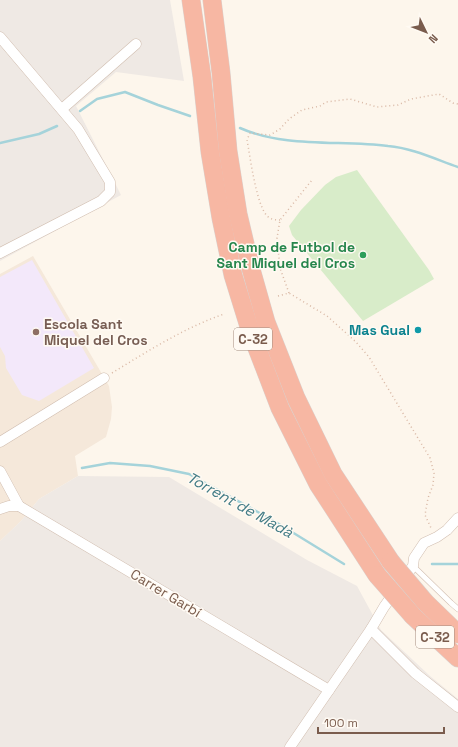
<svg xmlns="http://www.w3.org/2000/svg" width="458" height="747" font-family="'Space Grotesk',sans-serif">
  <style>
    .residential { fill: #f5e8da }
    .industrial { fill: #efe9e4 }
    .education { fill: #f3e8fa }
    .green { fill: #d8ecc9 }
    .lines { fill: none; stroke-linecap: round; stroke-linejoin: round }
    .stream { stroke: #a5d3da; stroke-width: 2.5 }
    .service-casing { stroke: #d1beb0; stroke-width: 6 }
    .minor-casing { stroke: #d1beb0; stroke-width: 11 }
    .motorway-casing { stroke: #dad1cd; stroke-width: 19 }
    .path { stroke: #d9b8a5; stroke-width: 1.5; stroke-dasharray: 1 3; stroke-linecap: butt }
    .service { stroke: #fff; stroke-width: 5 }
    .minor { stroke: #fff; stroke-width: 10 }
    .motorway { stroke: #f7b7a3; stroke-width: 18 }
    .motorway-bridge-casing { stroke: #dad1cd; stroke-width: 19; stroke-linecap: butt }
    .motorway-bridge { stroke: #f7b7a3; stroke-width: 18 }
    .leisure-dot { fill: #2e9e5b; stroke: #fffaf3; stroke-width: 1.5 }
    .culture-dot { fill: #0f9aa8; stroke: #fffaf3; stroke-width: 1.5 }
    .education-dot { fill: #8d6e63; stroke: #fffaf3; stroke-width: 1.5 }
    .labels { text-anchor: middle; stroke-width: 3; stroke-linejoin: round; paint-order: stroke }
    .shield { fill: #fffaf3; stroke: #a28b7f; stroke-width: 1 }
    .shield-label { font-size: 13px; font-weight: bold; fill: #7a5c4d }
    .leisure-label { font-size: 14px; font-weight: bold; fill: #27864d; stroke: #fffaf3; text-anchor: end }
    .education-label { font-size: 14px; font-weight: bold; fill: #785e54; stroke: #fffaf3; text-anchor: start }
    .culture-label { font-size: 14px; font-weight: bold; fill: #0d838f; stroke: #fffaf3; text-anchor: end }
    .street-label { font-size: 14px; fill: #7a5c4d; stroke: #fffaf3 }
    .water-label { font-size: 15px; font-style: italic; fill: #437c86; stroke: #fffaf3 }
  </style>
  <rect width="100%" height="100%" fill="#fdf6ec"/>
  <path class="residential" d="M 33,256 L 109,386 L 112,407 L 111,419 L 106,437 L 75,456 L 78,476 L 39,499 L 21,521 L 0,541 L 0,274 Z"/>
  <g class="industrial">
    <path d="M 0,0 L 170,0 L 184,81 L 116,72 L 76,106 L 121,195 L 0,261 Z"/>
    <path d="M 78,476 L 169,477 L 307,560 L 357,586 L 381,630 L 430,676 L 458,699 L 458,747 L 0,747 L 0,541 L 21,521 L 39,499 Z"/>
  </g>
  <path class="education" d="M 32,260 L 94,368 L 39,401 L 22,395 L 6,368 L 5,356 L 0,347 L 0,277 Z"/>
  <path class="green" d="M 357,170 L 429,270 L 434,279 L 363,321 L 292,235 L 289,226 L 301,210 L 325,185 L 336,177 Z"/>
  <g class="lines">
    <g class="stream">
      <path d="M 80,111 L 97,99 L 125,92 L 158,105 L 190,116"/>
      <path d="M 240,128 C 285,148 340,140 388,146 C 412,148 435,159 458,167"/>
      <path d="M 0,143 L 39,134 L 57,126"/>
      <path d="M 82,468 L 110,463 L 150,466 L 189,474 L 274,521 L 344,564"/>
      <path d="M 432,564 L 458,564"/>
    </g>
    <g class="service-casing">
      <path id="service" d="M 413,566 L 451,603 L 458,609"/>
    </g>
    <g class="minor-casing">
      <g id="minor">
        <path d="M 0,37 L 78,129 L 110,182 L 110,192 L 101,201 L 0,253"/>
        <path d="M 62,109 L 136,44"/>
        <path d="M 0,442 L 104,378"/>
        <path d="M 0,471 L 19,506"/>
        <path d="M 0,509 L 9,506 L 19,506 L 329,690"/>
        <path d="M 371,629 L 415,673 L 458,707"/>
        <path d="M 290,747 L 371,629 L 384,607 L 413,566 L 414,558 L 424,543 L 437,537 L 447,530 L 458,518"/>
      </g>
    </g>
    <g class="motorway-casing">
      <g id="motorway">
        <path d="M 191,0 L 202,77 L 210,152 L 221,218 L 233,275 L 250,330 L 280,408 L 318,484 L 377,575"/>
        <path d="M 212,0 L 221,73 L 228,151 L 238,214 L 251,269 L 266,322 L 296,398 L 333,474 L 391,562"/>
        <path d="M 425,602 L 458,634"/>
        <path d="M 413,616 L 458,658"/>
      </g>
    </g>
    <g class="path">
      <path d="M 280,220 C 277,220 273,220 270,218 C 257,213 250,155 247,140 L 250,133 L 270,135 L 280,129 L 289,119 L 302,110 L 320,106 L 326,102 L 350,99 L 377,107 L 398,105 L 411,99 L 439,94 L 453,103 L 458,104"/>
      <path d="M 289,293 L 280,268 L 277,238 L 280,220 L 312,180"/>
      <path d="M 278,296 L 289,293 L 327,316 L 356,342 L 369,357 L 430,458 L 434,473 L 433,485 L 428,498 L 425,515 L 432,530"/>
      <path d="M 112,373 C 148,351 184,328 224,314"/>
    </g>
    <use href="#service" class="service"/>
    <use href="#minor" class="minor"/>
    <use href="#motorway" class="motorway"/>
    <g class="motorway-bridge-casing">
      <g id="motorway-bridge">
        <path d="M 391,562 L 425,602"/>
        <path d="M 377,575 L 413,616"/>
      </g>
    </g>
    <use href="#motorway-bridge" class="motorway-bridge"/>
  </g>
  <circle class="leisure-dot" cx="363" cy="255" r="4"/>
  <circle class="culture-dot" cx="418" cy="330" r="4"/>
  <circle class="education-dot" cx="36" cy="332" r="4"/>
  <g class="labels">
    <g class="shield">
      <rect x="234" y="328" width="38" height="22" rx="3"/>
      <rect x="416" y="626" width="38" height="22" rx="3"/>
    </g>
    <g class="shield-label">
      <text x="253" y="344">C-32</text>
      <text x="435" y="642">C-32</text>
    </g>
    <g class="leisure-label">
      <text x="355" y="252">Camp de Futbol de<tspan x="355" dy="16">Sant Miquel del Cros</tspan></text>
    </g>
    <g class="education-label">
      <text x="44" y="329">Escola Sant<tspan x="44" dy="16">Miquel del Cros</tspan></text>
    </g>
    <g class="culture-label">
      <text x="410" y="335">Mas Gual</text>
    </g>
    <g class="street-label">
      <text transform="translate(166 593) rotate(31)" y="5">Carrer Garbí</text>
    </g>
    <g class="water-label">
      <text transform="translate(240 505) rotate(29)" y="5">Torrent de Madà</text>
    </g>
  </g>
  <g transform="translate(426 32) rotate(133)" stroke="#fffaf3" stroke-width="3" paint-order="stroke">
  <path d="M0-3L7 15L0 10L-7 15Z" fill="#7a5c4d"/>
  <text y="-6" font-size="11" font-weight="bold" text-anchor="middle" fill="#7a5c4d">N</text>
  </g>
  <path d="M318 727v6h126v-6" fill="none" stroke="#7a5c4d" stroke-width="2"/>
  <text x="324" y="727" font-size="12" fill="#7a5c4d" stroke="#fffaf3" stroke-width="3" paint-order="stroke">100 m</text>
</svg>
